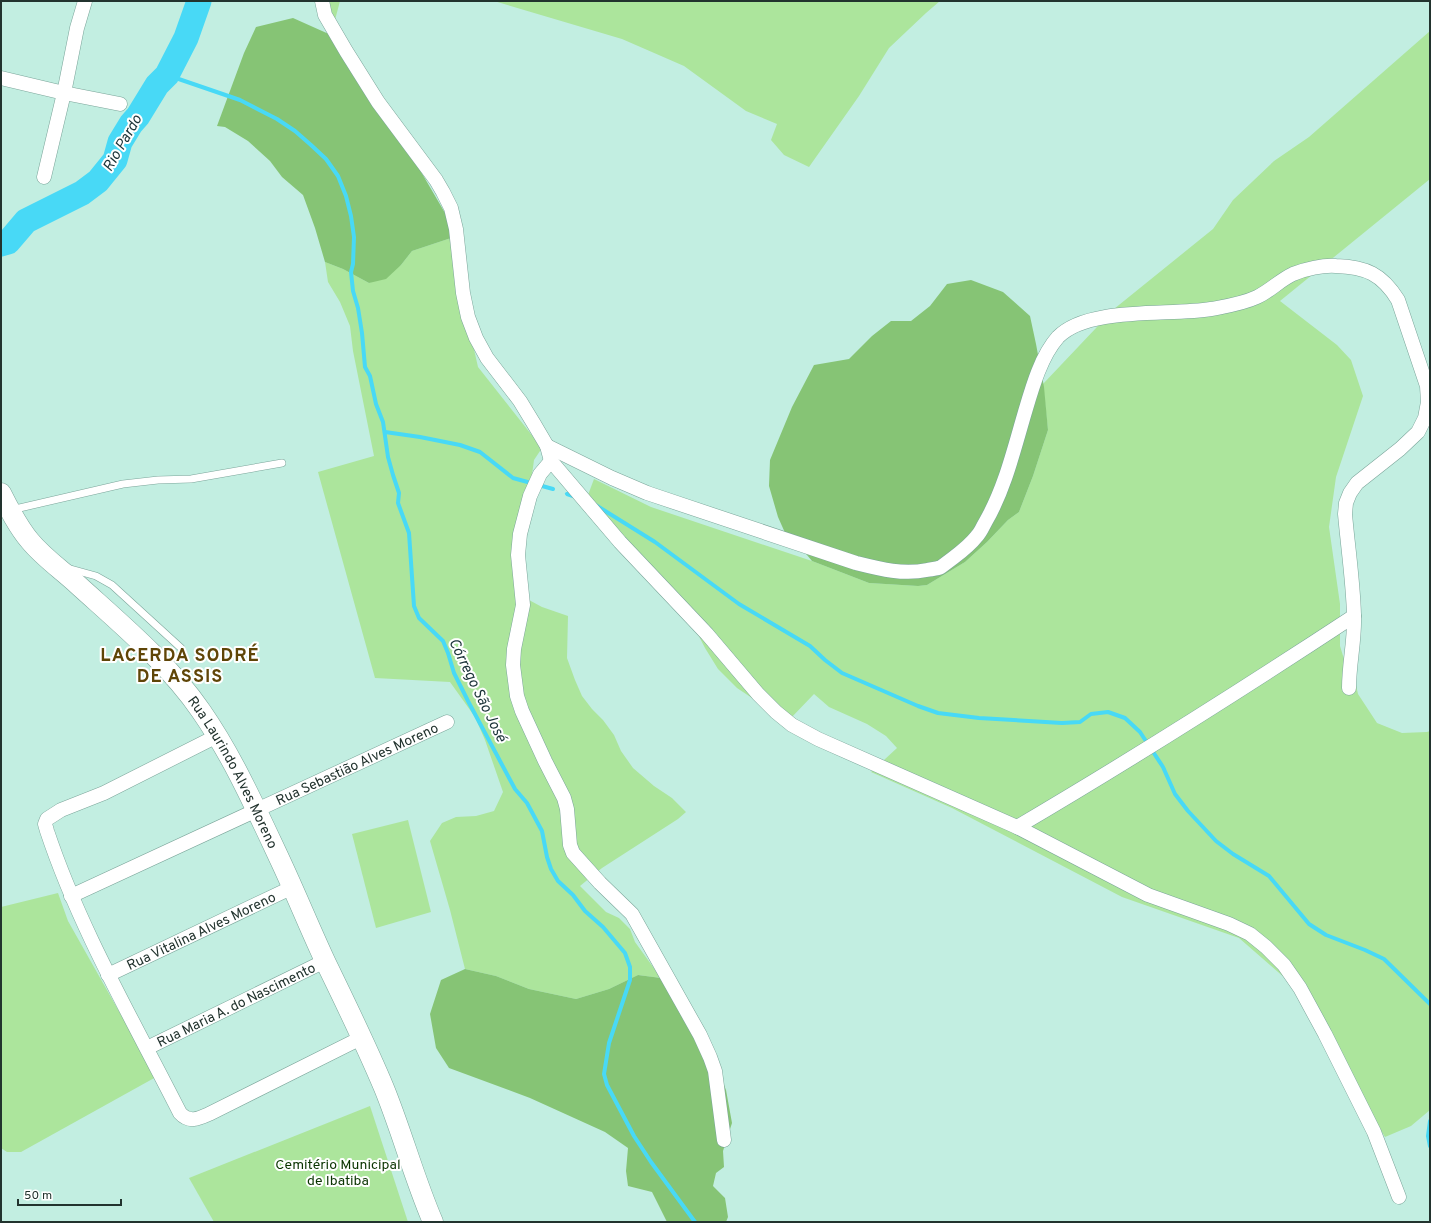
<svg xmlns="http://www.w3.org/2000/svg" width="1431" height="1223" font-family="Overpass,sans-serif">
  <style>
    .green { fill: #ace59c }
    .forest { fill: #86c475 }
    .lines { fill: none; stroke-linecap: round; stroke-linejoin: round }
    .stream { stroke: #48d9f6; stroke-width: 4 }
    .river { stroke: #48d9f6; stroke-width: 25 }
    .lane-casing { stroke: #7ba59a; stroke-width: 8 }
    .street-casing { stroke: #7ba59a; stroke-width: 15 }
    .secondary-casing { stroke: #7ba59a; stroke-width: 21 }
    .lane { stroke: #fff; stroke-width: 7 }
    .street { stroke: #fff; stroke-width: 14 }
    .secondary { stroke: #fff; stroke-width: 20 }
    .labels { text-anchor: middle; stroke-width: 4; stroke-linejoin: round; paint-order: stroke }
    .street-label { font-size: 14px; fill: #22332e; stroke: #fff }
    .park-label { font-size: 14px; fill: #0a3400; stroke: #fff }
    .water-label { font-size: 15px; font-style: italic; fill: #1b3338; stroke: #fff }
    .district-label { font-size: 18px; font-weight: bold; letter-spacing: 1px; fill: #5f4507; stroke: #fff }
  </style>
  <rect width="100%" height="100%" fill="#c2eee1"/>
  <g class="green">
    <path d="M 329,1 L 340,1 L 331,35 Z"/>
    <path d="M 494,1 L 940,1 L 926,13 L 889,48 L 859,96 L 809,167 L 784,155 L 771,140 L 777,124 L 746,111 L 684,66 L 622,39 Z"/>
    <path d="M 1430,31 L 1430,179 L 1280,301 L 1337,345 L 1351,360 L 1363,396 L 1336,477 L 1329,527 L 1340,604 L 1340,646 L 1344,659 L 1353,672 L 1358,694 L 1377,723 L 1402,733 L 1427,732 L 1430,731 L 1430,1110 L 1411,1126 L 1385,1137 L 1294,986 L 1239,938 L 1122,897 L 952,808 L 871,772 L 897,748 L 886,736 L 867,724 L 829,707 L 814,694 L 790,719 L 755,700 L 737,688 L 718,669 L 705,648 L 687,613 L 588,495 L 594,479 L 651,507 L 812,561 L 869,583 L 918,586 L 927,585 L 965,562 L 987,542 L 1008,520 L 1019,512 L 1033,476 L 1048,430 L 1043,384 L 1114,309 L 1213,229 L 1233,200 L 1274,161 L 1309,137 Z"/>
    <path d="M 454,237 L 460,288 L 478,367 L 542,448 L 534,460 L 526,519 L 517,552 L 529,600 L 542,607 L 568,616 L 567,658 L 575,680 L 582,696 L 592,709 L 603,720 L 614,735 L 621,751 L 633,768 L 654,786 L 672,798 L 686,812 L 678,819 L 602,868 L 580,886 L 606,912 L 619,918 L 630,929 L 635,942 L 661,978 L 638,975 L 609,989 L 576,999 L 529,989 L 496,976 L 465,969 L 450,910 L 430,841 L 442,823 L 456,817 L 476,816 L 494,811 L 503,792 L 485,740 L 475,717 L 450,682 L 375,678 L 318,472 L 374,456 L 353,351 L 350,326 L 340,302 L 328,282 L 325,262 L 343,269 L 369,283 L 401,265 L 412,251 Z"/>
    <path d="M 408,820 L 431,912 L 376,928 L 352,834 Z"/>
    <path d="M 58,893 L 68,921 L 156,1077 L 21,1152 L 7,1152 L 1,1148 L 1,907 Z"/>
    <path d="M 370,1106 L 408,1222 L 214,1222 L 189,1178 Z"/>
  </g>
  <g class="forest">
    <path d="M 293,18 L 331,35 L 420,170 L 445,213 L 454,237 L 412,251 L 401,265 L 386,279 L 369,283 L 343,269 L 325,262 L 315,228 L 303,195 L 282,177 L 270,161 L 248,141 L 225,127 L 217,126 L 244,53 L 256,27 Z"/>
    <path d="M 971,280 L 1003,292 L 1030,316 L 1036,344 L 1044,387 L 1048,430 L 1033,476 L 1019,512 L 1008,520 L 987,542 L 965,562 L 927,585 L 918,586 L 869,583 L 812,561 L 802,549 L 786,535 L 778,517 L 769,486 L 770,460 L 792,407 L 814,365 L 849,359 L 872,336 L 891,321 L 911,321 L 930,306 L 947,284 Z"/>
    <path d="M 465,969 L 496,976 L 529,989 L 576,999 L 609,989 L 638,975 L 661,978 L 720,1075 L 726,1090 L 732,1123 L 723,1151 L 724,1167 L 716,1173 L 713,1186 L 725,1198 L 728,1217 L 726,1222 L 667,1222 L 652,1192 L 628,1186 L 626,1171 L 628,1148 L 605,1132 L 530,1098 L 449,1068 L 436,1048 L 430,1014 L 441,980 Z"/>
  </g>
  <g class="lines">
    <g class="stream">
      <path d="M 167,75 L 240,100 L 277,119 L 295,131 L 311,145 L 326,159 L 338,176 L 346,196 L 351,216 L 354,237 L 353,264 L 351,272 L 353,291 L 358,308 L 362,333 L 365,367 L 370,376 L 376,404 L 383,422 L 388,457 L 393,475 L 399,493 L 398,503 L 409,533 L 414,606 L 419,618 L 443,641 L 448,653 L 454,673 L 468,701 L 515,789 L 527,803 L 542,831 L 547,857 L 551,869 L 558,881 L 573,895 L 585,911 L 603,927 L 625,953 L 630,967 L 630,980 L 609,1043 L 604,1074 L 607,1085 L 634,1136 L 651,1162 L 695,1222"/>
      <path d="M 385,432 L 420,437 L 460,445 L 480,452 L 513,478 L 553,489"/>
      <path d="M 567,494 L 576,497"/>
      <path d="M 594,504 L 655,542 L 739,604 L 810,646 L 825,660 L 842,673 L 918,706 L 938,713 L 979,718 L 1062,723 L 1080,722 L 1091,714 L 1108,712 L 1125,718 L 1140,732 L 1163,767 L 1175,794 L 1188,811 L 1216,841 L 1233,854 L 1269,876 L 1309,924 L 1326,935 L 1365,950 L 1384,959 L 1430,1004"/>
      <path d="M 1430,1121 L 1428,1136 L 1430,1146"/>
    </g>
    <path class="river" d="M 1,244 L 8,242 L 26,221 L 82,193 L 98,181 L 115,160 L 120,142 L 131,124 L 138,116 L 157,85 L 167,75 L 186,38 L 199,1"/>
    <g class="lane-casing">
      <g id="lane">
        <path d="M 11,510 L 123,484 L 158,480 L 191,479 L 282,463"/>
        <path d="M 67,568 L 96,576 L 112,585 L 181,648"/>
      </g>
    </g>
    <g class="street-casing">
      <g id="street">
        <path d="M 322,1 L 325,15 L 346,51 L 378,102 L 436,180 L 443,192 L 451,208 L 456,229 L 463,293 L 468,317 L 476,338 L 487,358 L 520,401 L 534,424 L 547,446 L 551,461 L 620,542 L 707,634 L 758,694 L 776,712 L 792,725 L 818,739 L 1017,827 L 1148,895 L 1229,924 L 1250,934 L 1266,947 L 1284,965 L 1300,988 L 1325,1034 L 1374,1132 L 1399,1197"/>
        <path d="M 1,78 L 64,93 L 120,104"/>
        <path d="M 44,177 L 64,93 L 77,28 L 85,1"/>
        <path d="M 547,446 L 612,478 L 647,493 L 856,563 C 880,569 903,575 927,570 C 932,569 937,569 941,567 C 945,564 949,561 953,558 C 961,552 970,545 977,536 C 981,532 983,526 986,521 C 1005,488 1014,449 1025,412 C 1032,388 1041,356 1058,337 C 1088,306 1170,316 1211,309 C 1227,306 1242,304 1257,297 C 1270,291 1280,280 1293,274 C 1305,269 1323,265 1336,266 C 1366,267 1382,274 1398,300 L 1427,386 L 1428,402 L 1425,418 L 1418,432 L 1400,449 L 1357,483 L 1350,493 L 1346,503 L 1345,514 C 1348,548 1353,581 1354,615 C 1355,640 1349,663 1349,688"/>
        <path d="M 551,461 L 540,474 L 530,496 L 520,534 L 518,555 L 523,605 L 514,649 L 513,665 L 517,696 L 522,711 L 545,761 L 564,798 L 567,809 L 570,845 L 573,853 L 600,883 L 632,914 L 700,1035 L 710,1057 L 715,1071 L 724,1140"/>
        <path d="M 217,736 L 104,793 L 61,810 L 47,819 L 45,824 L 47,831 C 80,930 133,1020 180,1113 C 189,1123 198,1119 209,1114 L 363,1037"/>
        <path d="M 1017,827 C 1131,760 1243,689 1354,616"/>
        <path id="s1" d="M 71,896 L 447,722"/>
        <path id="s2" d="M 108,975 L 293,887"/>
        <path id="s3" d="M 147,1048 L 325,961"/>
      </g>
    </g>
    <g class="secondary-casing">
      <g id="secondary">
        <path id="s4" d="M 1,493 C 9,509 18,527 30,541 C 44,558 62,570 78,585 C 121,624 168,663 201,711 C 233,757 256,809 280,860 C 296,894 310,929 326,963 C 346,1004 366,1045 384,1088 C 402,1132 414,1178 433,1222"/>
      </g>
    </g>
    <use href="#lane" class="lane"/>
    <use href="#street" class="street"/>
    <use href="#secondary" class="secondary"/>
  </g>
  <g class="labels">
    <g class="street-label">
      <text dy="5" stroke="none"><textPath href="#s1" startOffset="315">Rua Sebastião Alves Moreno</textPath></text>
      <text dy="5" stroke="none"><textPath href="#s4" startOffset="367">Rua Laurindo Alves Moreno</textPath></text>
      <text dy="5" stroke="none"><textPath href="#s2" startOffset="103">Rua Vitalina Alves Moreno</textPath></text>
      <text dy="5" stroke="none"><textPath href="#s3" startOffset="99">Rua Maria A. do Nascimento</textPath></text>
    </g>
    <g class="park-label">
      <text x="338" y="1169">Cemitério Municipal<tspan x="338" dy="16">de Ibatiba</tspan></text>
    </g>
    <g class="water-label">
      <text transform="translate(122 143) rotate(-60)" y="5">Rio Pardo</text>
      <text transform="translate(478 690) rotate(64)" y="5">Córrego São José</text>
    </g>
    <g class="district-label">
      <text x="180" y="661">LACERDA SODRÉ<tspan x="180" dy="21">DE ASSIS</tspan></text>
    </g>
  </g>
  <rect width="1431" height="1223" fill="none" stroke="#22332e" stroke-width="4"/>
  <path d="M18 1199v6h103v-6" fill="none" stroke="#22332e" stroke-width="2"/>
  <text x="24" y="1199" font-size="12" fill="#22332e" stroke="#ffffff" stroke-width="3" paint-order="stroke">50 m</text>
</svg>
